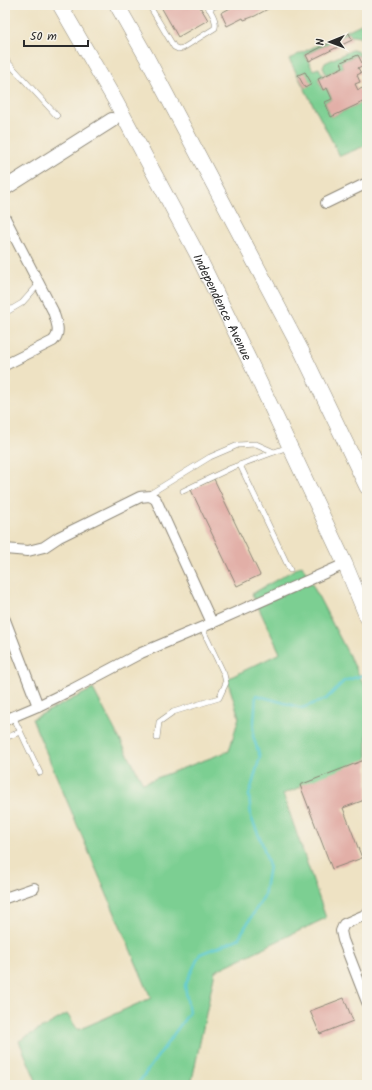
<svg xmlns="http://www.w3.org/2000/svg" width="372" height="1090" font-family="Kalam,sans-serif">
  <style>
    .green { fill: #7bcf92; stroke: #537d5e }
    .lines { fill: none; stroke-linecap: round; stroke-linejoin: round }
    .stream { stroke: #5ccad0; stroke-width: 2.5 }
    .building { fill: #e2afa7 }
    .lane-casing { stroke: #8c8677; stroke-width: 6 }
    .street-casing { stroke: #8c8677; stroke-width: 12 }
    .secondary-casing { stroke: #8c8677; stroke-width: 16 }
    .primary-casing { stroke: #8c8677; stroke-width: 16 }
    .lane { stroke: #fff; stroke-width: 5 }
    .street { stroke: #fff; stroke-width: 10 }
    .secondary { stroke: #fff; stroke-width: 14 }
    .primary { stroke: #fff; stroke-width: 15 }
    .labels { text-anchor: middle; stroke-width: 3; stroke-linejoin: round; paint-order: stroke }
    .street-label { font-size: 13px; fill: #2b2b2b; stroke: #f7f3e8 }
  </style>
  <rect width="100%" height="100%" fill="#f7f3e8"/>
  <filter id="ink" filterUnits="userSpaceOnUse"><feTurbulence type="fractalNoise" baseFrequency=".025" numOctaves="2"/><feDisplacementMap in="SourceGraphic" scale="8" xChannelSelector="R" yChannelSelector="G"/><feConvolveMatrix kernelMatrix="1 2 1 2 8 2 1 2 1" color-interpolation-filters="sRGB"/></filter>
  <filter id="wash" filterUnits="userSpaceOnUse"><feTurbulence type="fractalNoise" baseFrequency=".012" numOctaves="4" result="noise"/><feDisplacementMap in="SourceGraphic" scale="16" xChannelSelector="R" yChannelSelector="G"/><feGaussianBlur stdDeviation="0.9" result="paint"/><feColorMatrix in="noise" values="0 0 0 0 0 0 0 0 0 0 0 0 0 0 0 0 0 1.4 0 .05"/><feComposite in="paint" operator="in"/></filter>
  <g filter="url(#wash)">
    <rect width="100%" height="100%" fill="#eee2c3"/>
    <g class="green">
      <path d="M 363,23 L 367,24 L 367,43 C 363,38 358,36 351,36 L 349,33 L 305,55 L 313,70 L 319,68 L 323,76 L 318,79 L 323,90 L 327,88 L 332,99 L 325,102 L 331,117 L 367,100 L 367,145 L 340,156 L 289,59 Z"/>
      <path d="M 352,50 L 357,50 L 361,56 L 359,57 L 358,55 L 341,62 L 343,67 L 326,75 L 323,67 L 325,63 Z"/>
      <path d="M 302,565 L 367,690 L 367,761 L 283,794 L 326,918 L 215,971 L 191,1085 L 38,1085 L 19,1041 L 67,1014 L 78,1030 L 151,998 L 32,719 L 93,689 L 143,783 L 229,751 L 239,717 L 227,679 L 280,653 L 252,594 Z"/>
    </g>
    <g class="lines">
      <path class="stream" d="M 137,1085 L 189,1013 L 185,985 L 200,954 L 238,939 L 264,896 L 269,866 L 262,843 L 251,817 L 249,795 L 260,757 L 253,736 L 256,695 L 302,708 L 326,699 L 344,681 L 367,674"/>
    </g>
    <g id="blocks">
      <g class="building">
        <path d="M 160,5 L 199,5 L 208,20 L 178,37 Z"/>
        <path d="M 236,5 L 267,5 L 269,8 L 269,5 L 275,5 L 255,16 L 244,20 L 243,18 L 227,26 L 221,13 Z"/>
        <path d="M 349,33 L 352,40 L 309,61 L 306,55 Z"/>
        <path d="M 358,55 L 363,65 L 358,68 L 361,73 L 357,75 L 360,82 L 355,84 L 358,90 L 367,86 L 367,100 L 331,117 L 325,102 L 332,99 L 327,88 L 323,90 L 318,79 L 343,67 L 341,62 Z"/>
        <path d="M 305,72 L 312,84 L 305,88 L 298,75 Z"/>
        <path d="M 214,479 L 260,575 L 237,586 L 191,490 Z"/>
        <path d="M 367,759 L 367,799 L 343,808 L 362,858 L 332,869 L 300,785 Z"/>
        <path d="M 344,998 L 353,1021 L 320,1034 L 310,1011 Z"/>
      </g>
    </g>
  </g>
  <g filter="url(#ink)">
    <use href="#blocks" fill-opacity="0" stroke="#8c8677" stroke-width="1"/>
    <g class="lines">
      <g class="lane-casing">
        <g id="lane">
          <path d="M 149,5 L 174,47 L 178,49 L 183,48 L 215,28 C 217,20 211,12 207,5"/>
          <path d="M 209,9 L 217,5"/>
          <path d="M 5,59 L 57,116"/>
          <path d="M 5,313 L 22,303 L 39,284"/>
          <path d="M 240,465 L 290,570"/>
          <path d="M 183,491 L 231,468 L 288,447"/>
          <path d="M 148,495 L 210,457 L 238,445 L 256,444 L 274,452"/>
          <path d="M 13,716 L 40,773"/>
          <path d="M 5,738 L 20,732"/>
          <path d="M 157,738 L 159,722 L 173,712 L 219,698 L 226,683 L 224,674 L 202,628"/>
          <path d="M 367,834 L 366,836 L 367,852"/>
        </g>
      </g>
      <g class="street-casing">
        <g id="street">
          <path d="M 326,203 L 367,183"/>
          <path d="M 5,365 L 53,341 C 62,332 56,322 53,311 L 5,218"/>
          <path d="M 5,549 L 28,551 L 44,547 L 59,537 L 140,497 C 147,496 151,495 156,500 L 212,623 L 345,564"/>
          <path d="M 5,620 L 38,706"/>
          <path d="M 5,720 L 38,706 L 73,689 L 141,653 L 212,623"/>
          <path d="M 5,898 L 34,888"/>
          <path d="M 367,914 L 344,924 L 341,931 L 343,940 L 367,1002"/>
        </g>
      </g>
      <g class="secondary-casing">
        <path id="secondary" d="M 5,188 L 112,120"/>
      </g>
      <g class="primary-casing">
        <g id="primary">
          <path id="s1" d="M 60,5 L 116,102 L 196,252 L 251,364 L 345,564 L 367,617"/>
          <path d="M 117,5 L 147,58 L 302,352 L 367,487"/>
        </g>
      </g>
      <use href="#lane" class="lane"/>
      <use href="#street" class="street"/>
      <use href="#secondary" class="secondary"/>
      <use href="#primary" class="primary"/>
    </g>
  </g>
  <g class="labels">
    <g class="street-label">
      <text dy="5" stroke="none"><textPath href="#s1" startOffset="343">Independence Avenue</textPath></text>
    </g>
  </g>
  <rect width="372" height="1090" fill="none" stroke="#f7f3e8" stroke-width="20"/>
  <g transform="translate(330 42) rotate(269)" stroke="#f7f3e8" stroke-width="3" paint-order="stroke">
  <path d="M0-3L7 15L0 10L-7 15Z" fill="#2b2b2b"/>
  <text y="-6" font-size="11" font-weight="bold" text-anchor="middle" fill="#2b2b2b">N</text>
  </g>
  <path d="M24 40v6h64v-6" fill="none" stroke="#2b2b2b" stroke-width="2"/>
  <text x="30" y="40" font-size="12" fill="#2b2b2b" stroke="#f7f3e8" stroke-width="3" paint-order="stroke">50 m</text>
</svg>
